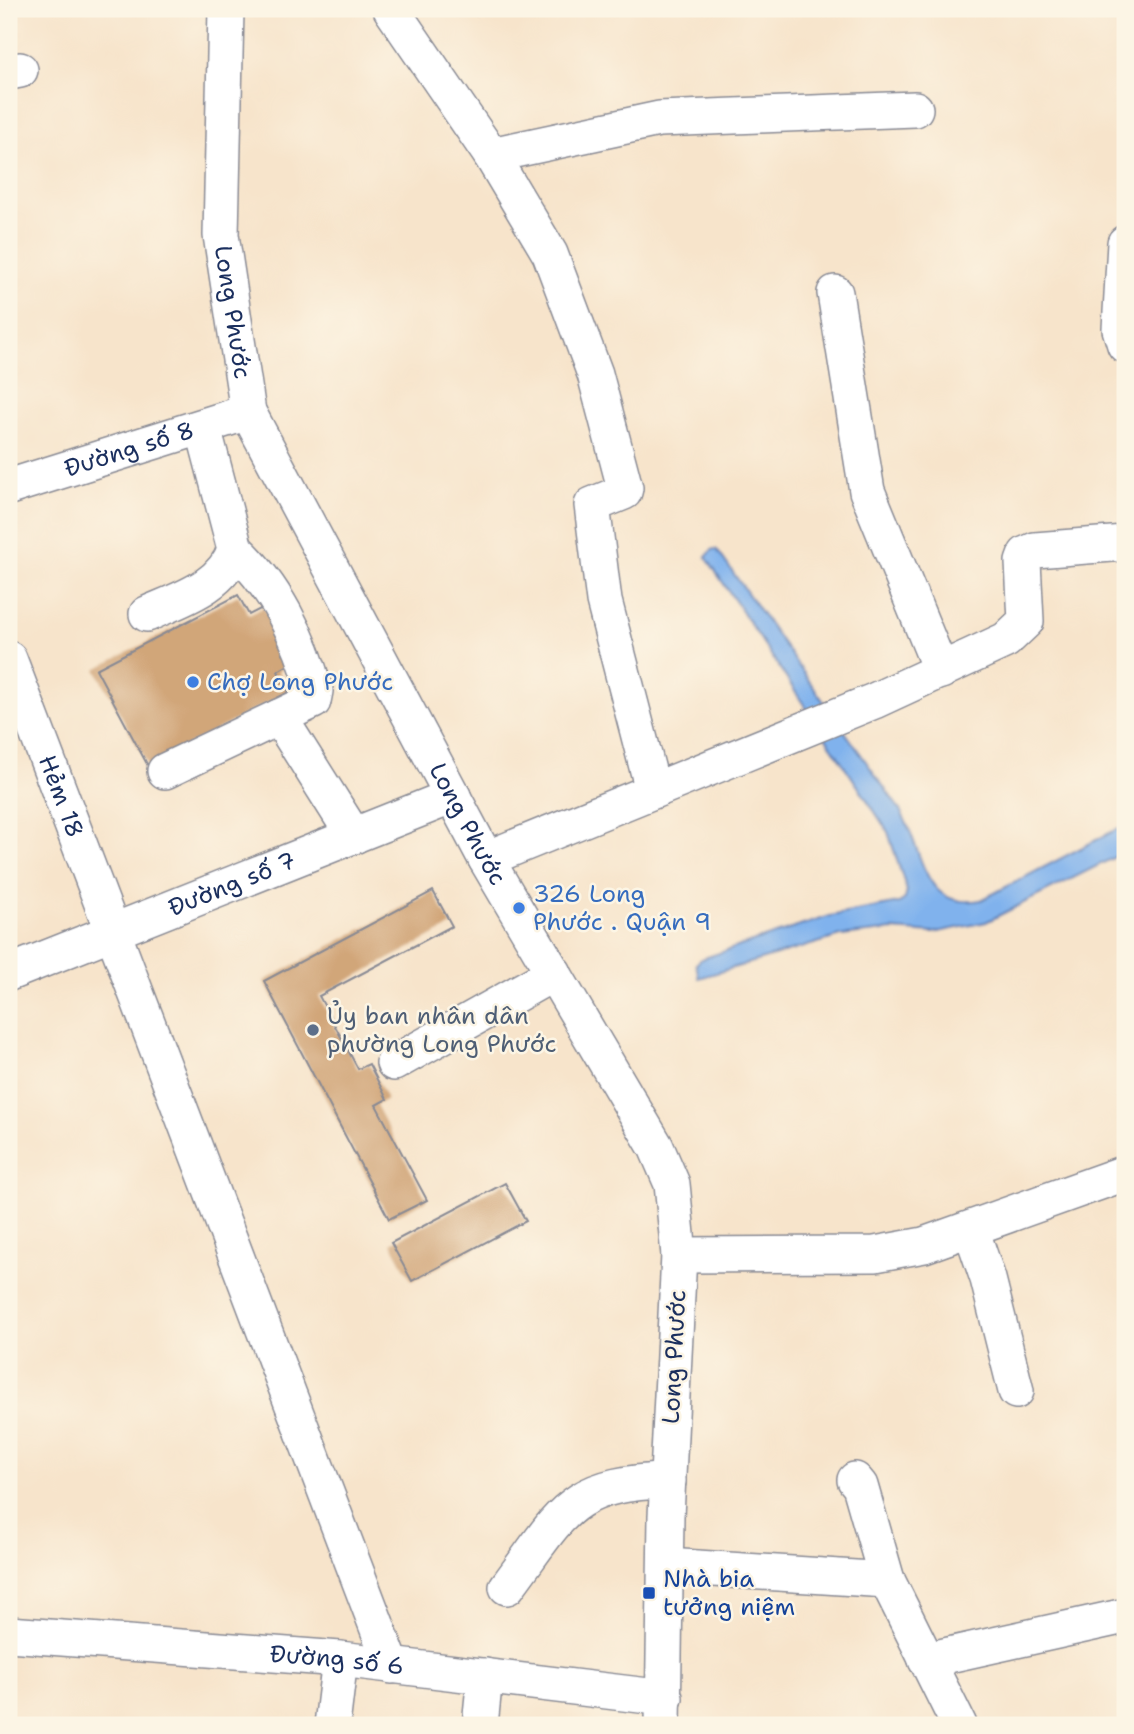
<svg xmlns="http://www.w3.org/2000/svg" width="1134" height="1734" font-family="'Shantell Sans',sans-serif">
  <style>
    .water { fill: #80b2ed; stroke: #4e70a6; stroke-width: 2 }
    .building { fill: #d1a679 }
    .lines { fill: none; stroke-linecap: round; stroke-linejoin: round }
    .minor-casing { stroke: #898a94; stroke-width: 38 }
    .minor { stroke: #fff; stroke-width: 35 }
    .shop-dot { fill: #3f7fe0; stroke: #fcf5e5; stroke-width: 2.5 }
    .service-dot { fill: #5c6f8a; stroke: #fcf5e5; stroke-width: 2.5 }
    .transit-dot { fill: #1a4fb4; stroke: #fcf5e5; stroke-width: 2.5 }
    .labels { text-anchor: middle; stroke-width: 5; stroke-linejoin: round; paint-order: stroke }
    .street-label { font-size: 24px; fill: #1b2f5e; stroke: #fcf5e5 }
    .shop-label { font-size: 24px; fill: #366cbe; stroke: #fcf5e5; text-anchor: start }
    .service-label { font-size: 24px; fill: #4e5e75; stroke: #fcf5e5; text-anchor: start }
    .transit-label { font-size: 24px; fill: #164399; stroke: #fcf5e5; text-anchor: start }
  </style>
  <rect width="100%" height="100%" fill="#fcf5e5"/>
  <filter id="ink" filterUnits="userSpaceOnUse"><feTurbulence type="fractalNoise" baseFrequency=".0143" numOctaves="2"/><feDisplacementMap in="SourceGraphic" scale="14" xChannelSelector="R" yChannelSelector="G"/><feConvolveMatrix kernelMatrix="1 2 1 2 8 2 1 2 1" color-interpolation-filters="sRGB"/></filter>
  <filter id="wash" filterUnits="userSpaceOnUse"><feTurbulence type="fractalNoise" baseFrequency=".00686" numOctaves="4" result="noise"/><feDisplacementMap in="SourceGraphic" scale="28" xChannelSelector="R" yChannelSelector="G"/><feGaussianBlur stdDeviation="1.57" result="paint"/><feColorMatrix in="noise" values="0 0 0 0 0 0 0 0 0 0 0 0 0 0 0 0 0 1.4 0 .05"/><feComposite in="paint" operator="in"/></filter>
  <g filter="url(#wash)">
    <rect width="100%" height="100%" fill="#f7e4cb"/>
    <path class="water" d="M 713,549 L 717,550 L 898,807 C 925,848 919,911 981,900 L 1125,825 L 1125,852 L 986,922 L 933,933 L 893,930 L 841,936 L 699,978 L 696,964 L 701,959 L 830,916 L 899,903 L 905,899 L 907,891 L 888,832 L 879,818 L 706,557 Z"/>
    <g id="blocks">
      <g class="building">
        <path d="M 238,595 L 249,615 L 264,607 L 293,662 L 278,671 L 289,692 L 148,766 L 96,669 Z"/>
        <path d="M 433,891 L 452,926 L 319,996 L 358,1069 L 369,1064 L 387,1099 L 376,1105 L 427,1200 L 389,1219 L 264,981 Z"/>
        <path d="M 505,1183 L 526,1221 L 412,1281 L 391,1243 Z"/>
      </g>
    </g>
  </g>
  <g filter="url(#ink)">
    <use href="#blocks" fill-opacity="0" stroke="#898a94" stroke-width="2"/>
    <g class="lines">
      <g class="minor-casing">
        <g id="minor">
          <path id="s1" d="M 226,9 L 221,235 L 248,412 L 486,859 L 656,1147 L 672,1184 L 679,1255 L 666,1516 L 663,1725"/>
          <path d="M 391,9 L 491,155 L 550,254 L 595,374 L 625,488 L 624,492 L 592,505 L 604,601 L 653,790"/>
          <path d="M 9,72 L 20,70"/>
          <path d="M 491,155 L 659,119 L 915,109"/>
          <path d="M 1125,243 L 1120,329 L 1125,345"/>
          <path d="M 835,293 L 867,491 L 941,671"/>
          <path id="s2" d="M 9,487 L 248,412"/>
          <path d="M 235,549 C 275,586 301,639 315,691 L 313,701 L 279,717"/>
          <path d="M 147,614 C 180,599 223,587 235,549 L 203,427"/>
          <path id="s3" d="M 9,659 L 392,1666"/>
          <path d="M 165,771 L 279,717 L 354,836"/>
          <path d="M 486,859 L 874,701 L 1006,640 L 1026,621 L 1023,562 L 1026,554 L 1035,550 L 1125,543"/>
          <path id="s4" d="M 9,973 L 453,796"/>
          <path d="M 394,1063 L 554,973"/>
          <path d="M 971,1229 L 988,1279 L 1016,1391"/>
          <path d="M 679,1255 L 875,1254 L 924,1245 L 1125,1173"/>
          <path d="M 855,1480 L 860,1486 L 887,1580 L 959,1725"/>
          <path d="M 666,1566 L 887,1580"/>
          <path d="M 507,1587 C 562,1514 568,1483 668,1481"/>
          <path id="s5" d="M 9,1634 L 340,1659 L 665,1698"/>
          <path d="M 926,1660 L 1125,1616"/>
          <path d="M 332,1725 L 340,1659"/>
          <path d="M 480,1725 L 485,1676"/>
        </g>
      </g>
      <use href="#minor" class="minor"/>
    </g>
  </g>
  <g class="shop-dot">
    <circle cx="193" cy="682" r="7"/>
    <circle cx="519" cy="908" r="7"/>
  </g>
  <circle class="service-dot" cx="313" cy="1030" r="7"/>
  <rect class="transit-dot" x="642" y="1586" width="14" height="14" rx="3.5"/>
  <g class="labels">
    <g class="street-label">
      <text dy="8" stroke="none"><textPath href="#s1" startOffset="304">Long Phước</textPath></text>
      <text dy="8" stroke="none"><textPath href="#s2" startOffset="126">Đường số 8</textPath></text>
      <text dy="8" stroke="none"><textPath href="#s3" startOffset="147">Hẻm 18</textPath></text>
      <text dy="8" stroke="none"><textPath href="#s1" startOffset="872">Long Phước</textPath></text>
      <text dy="8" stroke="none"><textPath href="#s4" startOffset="240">Đường số 7</textPath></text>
      <text transform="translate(674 1357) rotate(-87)" y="8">Long Phước</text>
      <text dy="8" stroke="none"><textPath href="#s5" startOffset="329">Đường số 6</textPath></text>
    </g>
    <g class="shop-label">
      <text x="207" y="690">Chợ Long Phước</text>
      <text x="533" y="902">326 Long<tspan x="533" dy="28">Phước . Quận 9</tspan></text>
    </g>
    <g class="service-label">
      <text x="327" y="1024">Ủy ban nhân dân<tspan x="327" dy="28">phường Long Phước</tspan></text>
    </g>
    <g class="transit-label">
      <text x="663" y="1587">Nhà bia<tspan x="663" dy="28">tưởng niệm</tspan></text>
    </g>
  </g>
  <rect width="1134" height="1734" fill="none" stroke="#fcf5e5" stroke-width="35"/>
</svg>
